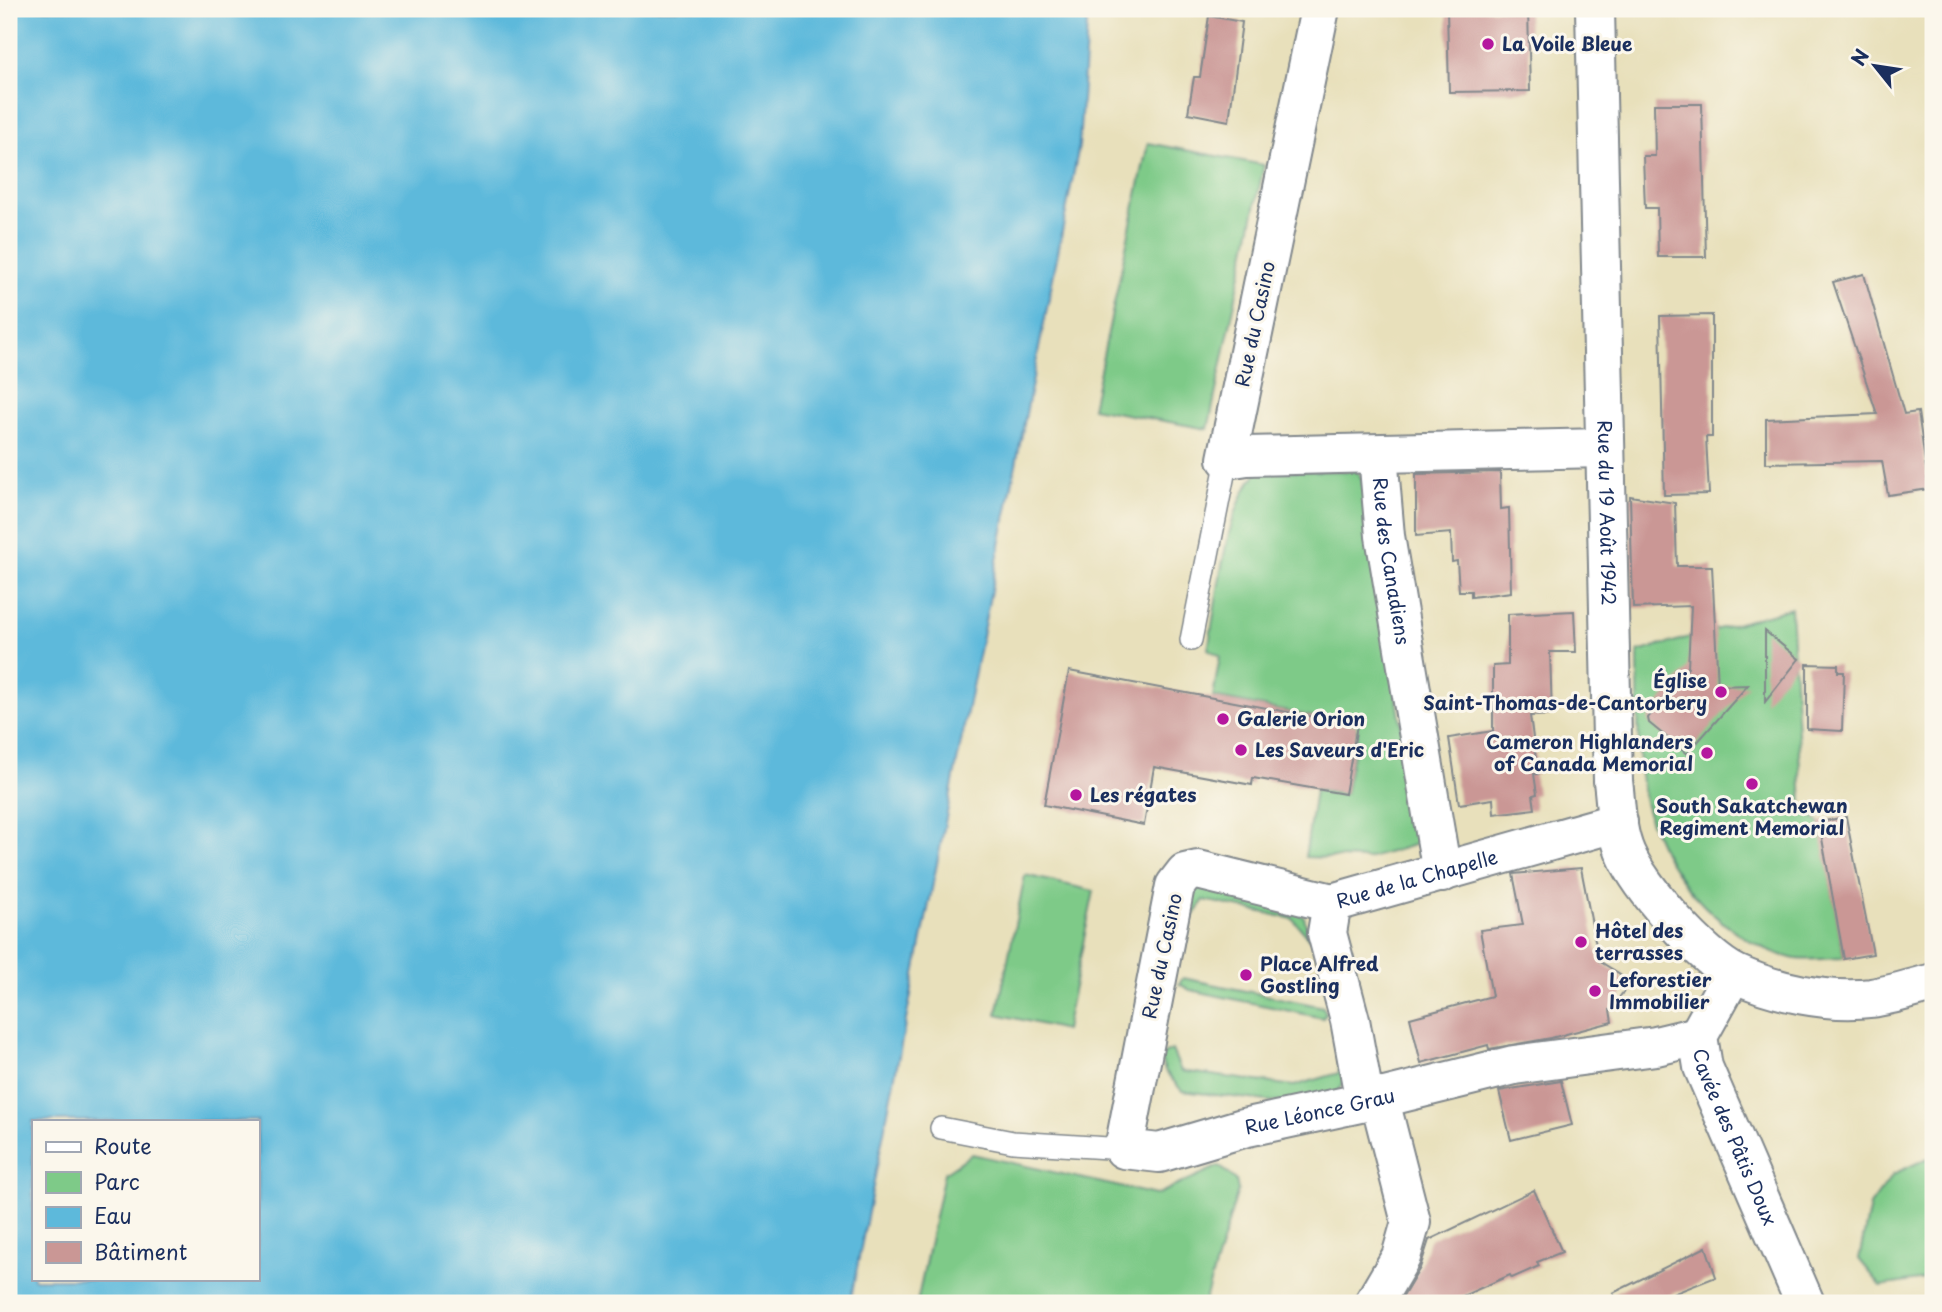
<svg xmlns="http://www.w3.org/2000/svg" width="1942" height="1312" font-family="'Playpen Sans',sans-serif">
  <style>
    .green { fill: #7eca88; stroke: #4c7c73; stroke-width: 2 }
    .water { fill: #5db9db; stroke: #3c749c; stroke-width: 2; fill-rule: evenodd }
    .building { fill: #ca9795 }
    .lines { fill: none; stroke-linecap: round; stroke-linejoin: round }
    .lane-casing { stroke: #82888c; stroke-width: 24 }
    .street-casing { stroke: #82888c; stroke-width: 42 }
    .secondary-casing { stroke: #82888c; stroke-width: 42 }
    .lane { stroke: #fff; stroke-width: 21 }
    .street { stroke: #fff; stroke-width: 38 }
    .secondary { stroke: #fff; stroke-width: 38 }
    .poi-dot { fill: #b5179e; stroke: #fbf7ec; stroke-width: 2.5 }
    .labels { text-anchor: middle; stroke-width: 6; stroke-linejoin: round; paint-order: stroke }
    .poi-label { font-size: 19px; font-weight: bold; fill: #1b2f5e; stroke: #fbf7ec; text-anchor: start }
    .street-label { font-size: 19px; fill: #1b2f5e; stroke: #fbf7ec }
  </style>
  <rect width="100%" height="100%" fill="#fbf7ec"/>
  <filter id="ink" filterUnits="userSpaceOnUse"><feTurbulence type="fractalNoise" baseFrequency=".0143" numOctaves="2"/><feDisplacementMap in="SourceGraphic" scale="14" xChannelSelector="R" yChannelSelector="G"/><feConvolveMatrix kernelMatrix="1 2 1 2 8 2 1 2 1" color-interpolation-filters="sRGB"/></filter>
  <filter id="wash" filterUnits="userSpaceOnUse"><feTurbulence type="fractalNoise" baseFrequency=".00686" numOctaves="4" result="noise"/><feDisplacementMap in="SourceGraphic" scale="28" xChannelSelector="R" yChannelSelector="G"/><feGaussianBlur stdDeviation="1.57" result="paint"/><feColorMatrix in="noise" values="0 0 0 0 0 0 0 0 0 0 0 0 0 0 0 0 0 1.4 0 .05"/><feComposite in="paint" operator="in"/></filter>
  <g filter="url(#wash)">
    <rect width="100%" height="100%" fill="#e8e0bb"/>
    <g class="green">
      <path d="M 1148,143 L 1264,165 L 1208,429 L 1092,408 Z"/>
      <path d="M 1259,471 L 1357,471 L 1362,479 L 1420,843 L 1367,859 L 1305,857 L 1315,790 L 1345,794 L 1358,730 L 1335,725 L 1335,721 L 1213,697 L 1220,656 L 1208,649 C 1218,599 1224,506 1259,471 Z"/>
      <path d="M 1791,608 L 1802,805 L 1821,825 L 1844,958 C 1828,958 1806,962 1791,958 C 1718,938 1654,865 1643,791 C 1636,746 1639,698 1638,652 Z"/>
      <path d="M 1025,875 L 1094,891 L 1065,1030 L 997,1014 Z"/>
      <path d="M 1204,884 L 1289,905 L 1304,917 L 1310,940 L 1293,919 L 1204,900 L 1189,922 L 1182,920 L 1186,897 Z"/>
      <path d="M 1183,978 L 1323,1007 L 1326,1013 L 1323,1018 L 1190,990 L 1179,984 Z"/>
      <path d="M 1172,1050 L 1181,1071 L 1294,1086 L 1339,1073 L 1338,1053 L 1348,1075 L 1337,1094 L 1284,1103 L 1182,1091 L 1166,1072 L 1159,1056 Z"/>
      <path d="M 972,1154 L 1156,1195 L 1219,1166 L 1236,1180 L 1238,1190 L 1204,1303 L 917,1303 L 944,1173 Z"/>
      <path d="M 1928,1158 L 1933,1158 L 1933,1274 L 1931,1278 L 1881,1286 L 1859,1259 L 1870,1206 L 1893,1174 Z"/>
    </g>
    <path class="water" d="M 9,9 L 1088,9 L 1079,146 L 850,1303 L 9,1303 ZM 33,1121 L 257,1121 L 257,1279 L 33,1279 Z"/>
    <g id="blocks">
      <g class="building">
        <path d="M 1447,9 L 1528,9 L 1530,91 L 1449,92 Z"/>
        <path d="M 1209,16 L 1242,22 L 1229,121 L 1188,113 L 1194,77 L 1200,77 Z"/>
        <path d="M 1654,104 L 1702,104 L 1706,257 L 1658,257 L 1657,208 L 1645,208 L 1643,156 L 1655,156 Z"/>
        <path d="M 1864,274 L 1904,414 L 1918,412 L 1929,489 L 1888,495 L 1882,461 L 1766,463 L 1766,419 L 1877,414 L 1833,282 Z"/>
        <path d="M 1712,315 L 1712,437 L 1706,437 L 1709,494 L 1664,495 L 1660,316 Z"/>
        <path d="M 1500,472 L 1501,509 L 1509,508 L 1511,592 L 1471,597 L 1471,591 L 1459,591 L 1457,561 L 1452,562 L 1451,533 L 1416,536 L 1416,474 Z"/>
        <path d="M 1630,496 L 1675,503 L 1677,566 L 1712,566 L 1718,686 L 1748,685 L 1687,754 L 1649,723 L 1648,718 L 1688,668 L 1691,606 L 1633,608 Z"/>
        <path d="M 1574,611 L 1576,652 L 1550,652 L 1552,715 L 1530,716 L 1538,774 L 1534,774 L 1537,794 L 1533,795 L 1535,809 L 1494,814 L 1493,799 L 1459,804 L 1449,738 L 1493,731 L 1493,666 L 1508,665 L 1508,614 Z"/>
        <path d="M 1765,631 L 1799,659 L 1765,702 Z"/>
        <path d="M 1807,664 L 1838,665 L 1838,672 L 1844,672 L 1842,731 L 1807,729 Z"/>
        <path d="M 1069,671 L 1357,725 L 1345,794 L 1253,778 L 1252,785 L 1154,767 L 1144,825 L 1044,805 Z"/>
        <path d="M 1846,817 L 1873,954 L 1844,959 L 1819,822 Z"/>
        <path d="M 1581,868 L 1599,961 L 1620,974 L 1624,991 L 1610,1010 L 1612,1022 L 1551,1038 L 1489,1049 L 1488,1045 L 1421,1063 L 1410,1018 L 1492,996 L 1480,930 L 1523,925 L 1513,874 Z"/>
        <path d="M 1561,1081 L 1572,1125 L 1511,1140 L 1499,1091 Z"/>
        <path d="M 1534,1190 L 1562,1252 L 1537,1262 L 1539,1266 L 1512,1278 L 1510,1275 L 1447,1303 L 1403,1303 L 1401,1300 L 1420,1268 L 1429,1240 Z"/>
        <path d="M 1706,1247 L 1716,1277 L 1650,1303 L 1618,1303 L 1613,1293 Z"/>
      </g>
    </g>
  </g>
  <g filter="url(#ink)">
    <use href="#blocks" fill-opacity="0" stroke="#82888c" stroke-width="2"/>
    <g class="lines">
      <g class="lane-casing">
        <g id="lane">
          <path d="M 1191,640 L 1227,459"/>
          <path d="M 941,1128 L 1013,1142 L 1124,1149"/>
        </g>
      </g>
      <g class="street-casing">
        <g id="street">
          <path d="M 1320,9 L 1227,459 L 1247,456 L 1603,448"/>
          <path id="s1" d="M 1378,455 L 1385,536 L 1442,873"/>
          <path id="s2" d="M 1332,903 L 1198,870 L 1185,873 L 1175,886 L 1124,1149 L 1159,1153 L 1243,1128 L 1365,1102 L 1514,1065 L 1656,1046 L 1698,1036"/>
          <path id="s3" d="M 1733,973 L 1698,1036 L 1703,1067 L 1805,1303"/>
          <path id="s4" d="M 1365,1102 L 1350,1020 L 1327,933 L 1332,903 L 1618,822"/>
          <path d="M 1374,1303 L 1401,1257 L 1411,1222 L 1379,1097"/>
        </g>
      </g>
      <g class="secondary-casing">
        <g id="secondary">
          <path id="s5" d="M 1595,9 L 1613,781 C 1616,804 1616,832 1626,854 C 1640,887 1703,959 1736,974 C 1775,992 1828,1003 1871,998 C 1892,995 1913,988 1933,983"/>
        </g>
      </g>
      <use href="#lane" class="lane"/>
      <use href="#street" class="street"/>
      <use href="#secondary" class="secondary"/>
    </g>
  </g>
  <g class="poi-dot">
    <circle cx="1488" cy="44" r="7"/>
    <circle cx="1721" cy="692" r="7"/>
    <circle cx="1223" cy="719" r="7"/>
    <circle cx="1241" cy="750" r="7"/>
    <circle cx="1707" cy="753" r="7"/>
    <circle cx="1752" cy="784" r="7"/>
    <circle cx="1076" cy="795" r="7"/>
    <circle cx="1581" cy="942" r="7"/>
    <circle cx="1246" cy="975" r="7"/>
    <circle cx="1595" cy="991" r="7"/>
  </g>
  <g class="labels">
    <g class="poi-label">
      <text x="1502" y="51">La Voile Bleue</text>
      <text x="1707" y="688" text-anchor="end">Église<tspan x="1707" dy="22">Saint-Thomas-de-Cantorbery</tspan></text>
      <text x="1237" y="726">Galerie Orion</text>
      <text x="1693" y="749" text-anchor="end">Cameron Highlanders<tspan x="1693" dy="22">of Canada Memorial</tspan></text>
      <text x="1255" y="757">Les Saveurs d'Eric</text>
      <text x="1090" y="802">Les régates</text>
      <text x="1752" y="813" text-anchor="middle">South Sakatchewan<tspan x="1752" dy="22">Regiment Memorial</tspan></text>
      <text x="1595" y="938">Hôtel des<tspan x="1595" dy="22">terrasses</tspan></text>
      <text x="1260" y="971">Place Alfred<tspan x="1260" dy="22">Gostling</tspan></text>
      <text x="1609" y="987">Leforestier<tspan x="1609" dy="22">Immobilier</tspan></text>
    </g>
    <g class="street-label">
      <text transform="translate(1255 324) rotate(-78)" y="7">Rue du Casino</text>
      <text dy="7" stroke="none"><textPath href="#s5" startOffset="504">Rue du 19 Août 1942</textPath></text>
      <text dy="7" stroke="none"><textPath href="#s1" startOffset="107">Rue des Canadiens</textPath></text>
      <text dy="7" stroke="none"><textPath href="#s4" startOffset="292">Rue de la Chapelle</textPath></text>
      <text transform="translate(1162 956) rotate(-78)" y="7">Rue du Casino</text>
      <text dy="7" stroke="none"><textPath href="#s2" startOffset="637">Rue Léonce Grau</textPath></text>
      <text dy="7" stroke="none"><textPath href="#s3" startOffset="180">Cavée des Pâtis Doux</textPath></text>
    </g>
  </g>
  <rect width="1942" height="1312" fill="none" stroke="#fbf7ec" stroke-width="35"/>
  <rect x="32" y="1120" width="228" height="161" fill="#fbf7ec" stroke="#a1a7b3" stroke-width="2"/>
  <rect x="46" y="1142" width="35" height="10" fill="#ffffff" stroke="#a1a7b3" stroke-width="2"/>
  <text x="94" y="1154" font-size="21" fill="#1b2f5e">Route</text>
  <rect x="46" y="1172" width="35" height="21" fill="#7eca88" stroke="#a1a7b3" stroke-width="2"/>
  <text x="94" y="1190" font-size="21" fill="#1b2f5e">Parc</text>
  <rect x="46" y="1207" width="35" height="21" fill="#5db9db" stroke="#a1a7b3" stroke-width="2"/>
  <text x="94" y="1224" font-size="21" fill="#1b2f5e">Eau</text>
  <rect x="46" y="1242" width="35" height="21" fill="#ca9795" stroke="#a1a7b3" stroke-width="2"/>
  <text x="94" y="1260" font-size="21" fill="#1b2f5e">Bâtiment</text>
  <g transform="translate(1875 66) rotate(300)" stroke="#fbf7ec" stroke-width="5" paint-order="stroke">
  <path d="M0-5L12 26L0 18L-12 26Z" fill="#1b2f5e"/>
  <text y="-10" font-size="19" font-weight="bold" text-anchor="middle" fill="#1b2f5e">N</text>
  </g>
</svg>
